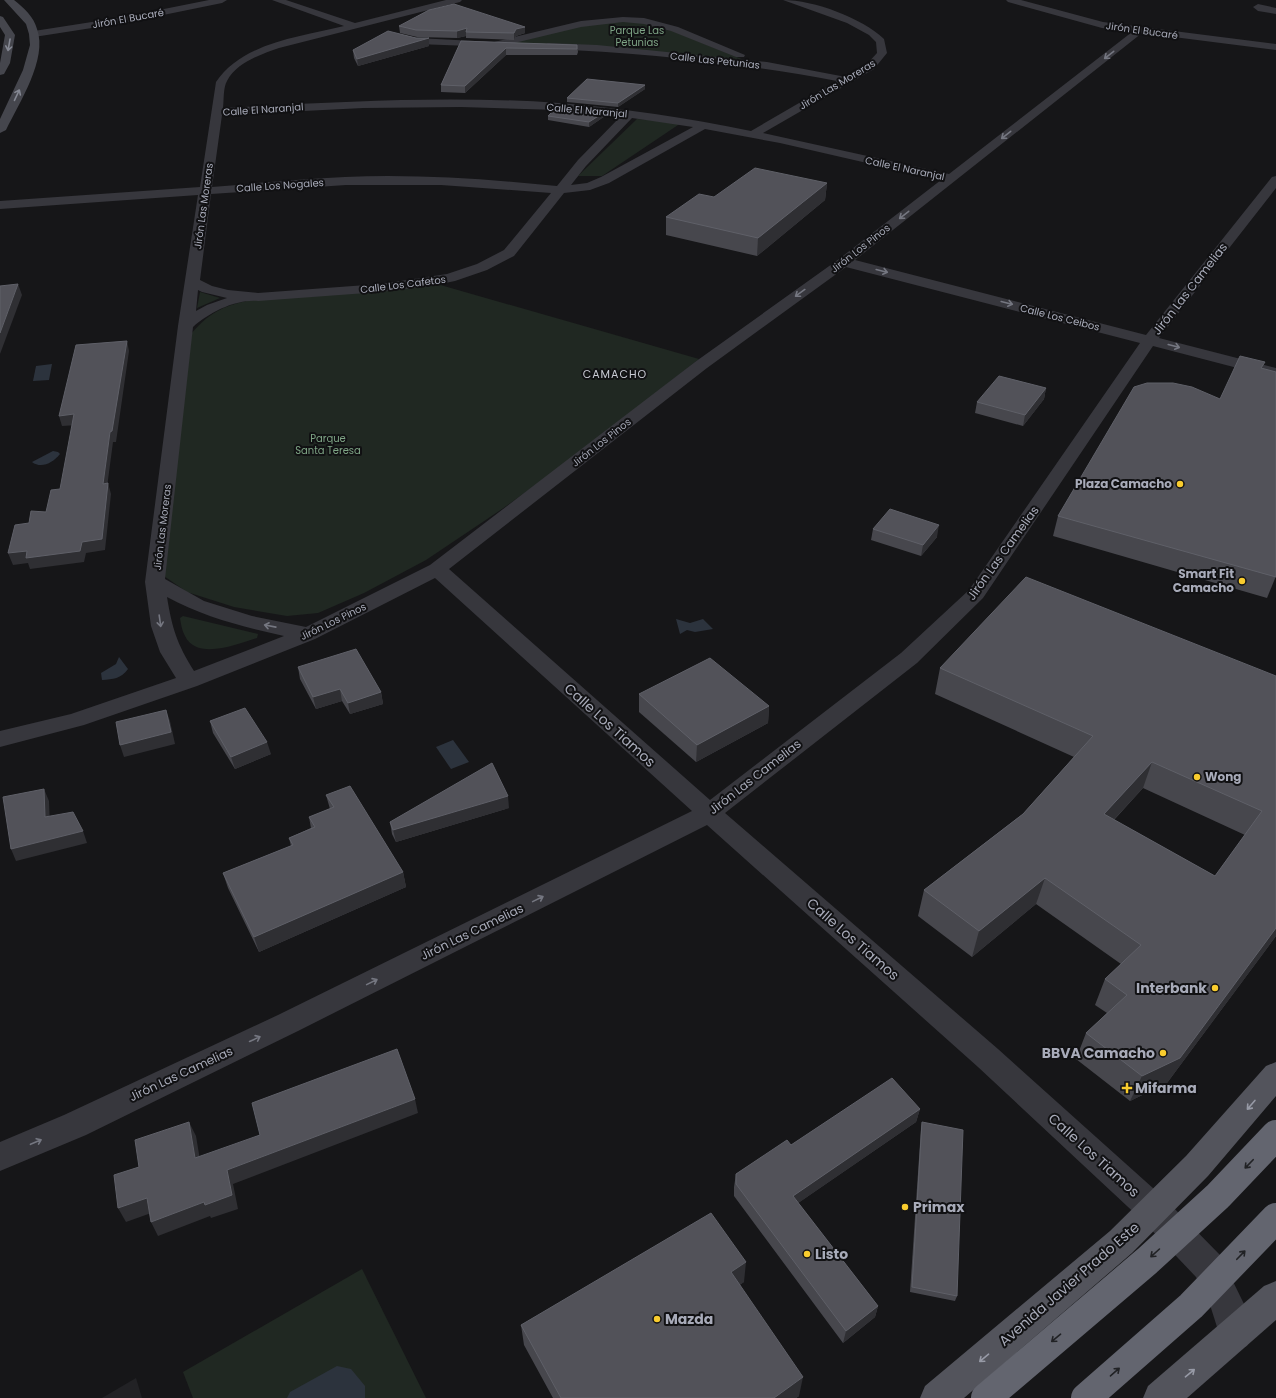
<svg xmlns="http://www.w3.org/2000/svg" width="1276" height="1398" font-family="Poppins,sans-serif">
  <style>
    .built { fill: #222225 }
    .green { fill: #202822 }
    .water { fill: #2c333d }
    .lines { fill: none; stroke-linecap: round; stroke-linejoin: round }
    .street { fill: #37373d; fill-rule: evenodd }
    .secondary { fill: #45464d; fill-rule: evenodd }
    .primary { fill: #53545c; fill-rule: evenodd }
    .highway-bridge { stroke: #63656f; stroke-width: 30 }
    .wall { fill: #47474d; fill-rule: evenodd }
    .shaded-wall { fill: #2f2f33 }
    .building { fill: #525259; stroke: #5f6068; fill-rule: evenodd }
    .oneway { stroke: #858893 }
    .oneway2 { stroke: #757781 }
    .oneway3 { stroke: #979aa6 }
    .oneway4 { stroke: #212225 }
    .poi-dot { fill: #f9cc2e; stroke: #111113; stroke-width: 1.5 }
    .labels { text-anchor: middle; stroke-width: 4; stroke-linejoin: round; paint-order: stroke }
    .far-street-label { font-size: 10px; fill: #a8abb9; stroke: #111113 }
    .far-park-label { font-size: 10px; fill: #7ea485; stroke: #111113 }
    .far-neighbourhood-label { font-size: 11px; letter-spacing: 1px; fill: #c9cbd4; stroke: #111113 }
    .street-label { font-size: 12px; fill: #a8abb9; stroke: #111113 }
    .poi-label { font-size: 12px; font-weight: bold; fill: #a8abb9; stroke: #111113; text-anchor: end }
    .near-street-label { font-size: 14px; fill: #a8abb9; stroke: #111113 }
    .near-poi-label { font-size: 14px; font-weight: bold; fill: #a8abb9; stroke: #111113; text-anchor: start }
  </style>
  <rect width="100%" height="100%" fill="#161618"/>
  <path class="built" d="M 136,1378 L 142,1398 L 102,1398 Z"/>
  <g class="green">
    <path d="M 615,21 L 639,22 L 660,26 L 749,62 L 513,43 L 563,29 Z"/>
    <path d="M 637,119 L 681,123 L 602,176 L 578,176 Z"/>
    <path d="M 437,284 L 699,359 L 575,457 L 502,509 L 426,560 L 364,593 L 318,613 L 287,616 L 234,607 L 187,592 L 161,574 L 191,334 C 211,310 228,304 258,299 Z"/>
    <path d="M 200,292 L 220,298 L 197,308 Z"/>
    <path d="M 183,616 L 258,634 L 257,638 C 238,644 197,661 185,636 C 182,631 181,624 180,618 Z"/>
    <path d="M 362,1269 L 426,1398 L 193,1398 L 183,1372 Z"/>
  </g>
  <g class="water">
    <path d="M 52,364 L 49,380 L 33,381 L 36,366 Z"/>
    <path d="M 53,451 L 58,452 L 60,454 C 53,463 41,469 32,462 Z"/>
    <path d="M 676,619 L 690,623 L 703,619 L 713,629 L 695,632 L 687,630 L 680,634 Z"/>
    <path d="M 119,657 L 128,669 C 121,679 113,679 102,680 L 101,673 L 116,664 Z"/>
    <path d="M 453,740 L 469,762 L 451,769 L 436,747 Z"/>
    <path d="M 337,1366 L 351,1369 L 365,1386 L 365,1398 L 287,1398 L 290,1392 Z"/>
  </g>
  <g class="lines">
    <g class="street">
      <path d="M 209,0 L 227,0 L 222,3 L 124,23 L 34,37 L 29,34 L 34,31 L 124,17 Z"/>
      <path d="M 272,0 L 286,0 L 355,23 L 446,0 L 462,0 L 460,2 L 279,48 C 262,54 237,62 227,81 C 223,88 224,100 223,108 C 334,102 447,95 559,103 C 623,108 687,118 751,131 L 837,81 C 742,63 645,53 548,49 L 543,46 L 548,43 L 597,45 L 767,62 L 846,77 L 866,65 L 877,53 L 876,42 L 869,35 L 847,23 L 783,0 C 814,0 862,18 884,39 L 887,53 L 874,69 L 763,133 L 949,174 L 1132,32 L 1102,28 L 1008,2 L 1006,0 L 1021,0 L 1103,22 L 1276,44 L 1276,50 L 1142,33 L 855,260 L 1146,335 L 1272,177 L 1276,176 L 1276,188 L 1159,338 L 1276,368 L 1276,378 L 1153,346 L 983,598 L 917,663 L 725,813 L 998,1049 L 1164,1198 L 1220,1255 L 1244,1304 L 1252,1334 L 1247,1346 L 1235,1351 L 1223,1346 L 1211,1308 L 1196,1277 L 1142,1220 L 978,1067 L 707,825 L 298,1031 L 86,1135 L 0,1171 L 0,1142 L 64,1115 L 278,1015 L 692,811 L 435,578 L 315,639 L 197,686 L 84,725 L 0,747 L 0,731 L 71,714 L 176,678 L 160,652 L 151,626 L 145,582 L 178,326 L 198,195 L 0,209 L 0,201 L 200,187 L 216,82 C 243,42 300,37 344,26 ZM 461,107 L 558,110 L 621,116 L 578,160 L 557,186 C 487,179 416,174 345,177 C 301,179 257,183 212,187 L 222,115 L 363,108 ZM 632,118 L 693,127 L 601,177 L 587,183 L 571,185 L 586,166 ZM 705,129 L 780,143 L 941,180 L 839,259 L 695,362 L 430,565 L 306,627 L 252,616 L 204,601 L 165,579 L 193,327 C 210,312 236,299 258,301 L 380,292 L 430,286 L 455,281 L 487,270 L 514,256 L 564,193 L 590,190 L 609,183 ZM 346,185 L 441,185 L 551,193 L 504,250 L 477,264 L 447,274 L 380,284 L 258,293 L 228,290 L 212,286 L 200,280 L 211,194 ZM 846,267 L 1140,343 L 969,590 L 901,653 L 710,800 L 449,569 L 707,368 ZM 198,290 L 202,292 L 227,298 L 207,305 L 196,311 ZM 167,597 C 204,617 243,627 284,636 L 194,671 C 177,644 172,628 167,597 Z"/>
      <path d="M 1258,4 L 1276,8 L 1276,14 L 1258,11 L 1253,7 Z"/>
      <path d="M 623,17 L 644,18 L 678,27 L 745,55 L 744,57 L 736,57 L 671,31 L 644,24 L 623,22 L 581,27 L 497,47 L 417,44 L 396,39 L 394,37 L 399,34 L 417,38 L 494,42 L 581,21 Z"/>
    </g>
    <g class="secondary">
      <path d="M 4,0 L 14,0 C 24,8 34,17 37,29 C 48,59 19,103 6,130 L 0,133 L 0,119 L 23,70 L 30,45 L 29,34 L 26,24 Z"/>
      <path d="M 0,16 L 3,17 L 15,35 L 10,63 L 4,74 L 0,75 L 0,63 L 5,35 L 0,27 Z"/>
    </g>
    <g class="primary">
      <path d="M 1276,1062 L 1276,1096 L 1208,1176 L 1132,1253 L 964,1398 L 920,1398 L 925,1386 L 1110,1231 L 1186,1156 L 1266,1066 Z"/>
      <path d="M 1276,1281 L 1276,1320 L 1187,1398 L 1143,1398 L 1148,1386 L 1264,1286 Z"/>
    </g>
    <g class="highway-bridge">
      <path d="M 986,1398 L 1147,1261 L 1218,1196 L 1276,1135"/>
      <path d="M 1086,1398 L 1191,1306 L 1276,1218"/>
    </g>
  </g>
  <g class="wall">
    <path d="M 399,26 L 525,33 L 516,36 L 514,40 L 466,38 L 466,36 L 457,38 L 417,37 L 400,33 Z"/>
    <path d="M 461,41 L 577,45 L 578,52 L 577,55 L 506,55 L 465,93 L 441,92 L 441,85 Z"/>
    <path d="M 429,46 L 358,66 L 354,58 L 353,50 Z"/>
    <path d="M 645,85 L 645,89 L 618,107 L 567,102 L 567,98 Z"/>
    <path d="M 605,112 L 605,116 L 589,127 L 548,120 L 548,116 Z"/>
    <path d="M 827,183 L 825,200 L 757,256 L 666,235 L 666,217 L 714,197 Z"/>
    <path d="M 1263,369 L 1276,576 L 1267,598 L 1053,536 L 1058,516 L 1220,399 Z"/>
    <path d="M 1046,388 L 1044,399 L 1023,426 L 975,413 L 977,402 Z"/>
    <path d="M 873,529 L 937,537 L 921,556 L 871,540 Z"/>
    <path d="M 298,667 L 381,692 L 383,704 L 350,714 L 342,701 L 316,709 L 300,679 Z"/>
    <path d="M 940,668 L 1276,676 L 1276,936 L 1167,1083 L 1130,1101 L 1076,1059 L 1086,1033 L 1107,1013 L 1095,1005 L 1105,979 L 1121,964 L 1036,904 L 972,957 L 918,916 L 924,890 L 1023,814 L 1074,757 L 935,694 ZM 1143,788 L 1245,835 L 1215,876 L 1114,820 Z"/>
    <path d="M 639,694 L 769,706 L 768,723 L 696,762 L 639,712 Z"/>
    <path d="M 210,721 L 271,754 L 235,769 L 213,733 Z"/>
    <path d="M 326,795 L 403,872 L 406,887 L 259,952 L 228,888 L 223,873 L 291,846 L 289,838 L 311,828 L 309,817 L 330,809 Z"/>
    <path d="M 509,808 L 396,842 L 392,834 L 390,822 Z"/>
    <path d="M 920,1109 L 916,1122 L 798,1203 L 878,1306 L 875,1317 L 843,1343 L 734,1196 L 734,1187 L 736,1174 L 791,1145 Z"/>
    <path d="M 922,1122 L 957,1296 L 955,1301 L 910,1292 L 921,1128 Z"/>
    <path d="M 744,1282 L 739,1285 L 799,1396 L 796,1398 L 553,1398 L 524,1345 L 521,1325 Z"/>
  </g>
  <g class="shaded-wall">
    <path d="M 525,27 L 525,33 L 516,36 L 514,40 L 514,33 L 516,29 Z"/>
    <path d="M 467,28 L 466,32 L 466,36 L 457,38 L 457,31 Z"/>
    <path d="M 429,38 L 429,46 L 358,66 L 357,59 Z"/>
    <path d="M 506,48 L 506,55 L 465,93 L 465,86 Z"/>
    <path d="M 645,85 L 645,89 L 618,107 L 618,103 Z"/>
    <path d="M 605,112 L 605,116 L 589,127 L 589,122 Z"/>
    <path d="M 827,183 L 825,200 L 757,256 L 758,238 Z"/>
    <path d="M 18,284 L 22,295 L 0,354 L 0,333 Z"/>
    <path d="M 127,341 L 129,351 L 116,442 L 113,442 L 106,495 L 103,484 L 110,432 Z"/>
    <path d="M 1046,388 L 1044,399 L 1023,426 L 1025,415 Z"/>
    <path d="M 74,414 L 77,425 L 62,426 L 59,416 Z"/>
    <path d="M 108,483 L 111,494 L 105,550 L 86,553 L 84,562 L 30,569 L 28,563 L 13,565 L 8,553 L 82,542 Z"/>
    <path d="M 939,525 L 937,537 L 921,556 L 923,545 Z"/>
    <path d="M 340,689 L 342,701 L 316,709 L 313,697 Z"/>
    <path d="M 381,692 L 383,704 L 350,714 L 348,703 Z"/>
    <path d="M 769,706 L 768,723 L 696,762 L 697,745 Z"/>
    <path d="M 166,710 L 170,721 L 175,744 L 124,757 L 120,745 Z"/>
    <path d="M 267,742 L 271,754 L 235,769 L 231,757 Z"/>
    <path d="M 1152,762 L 1143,788 L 1095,840 L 1104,814 Z"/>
    <path d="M 44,789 L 49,801 L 50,828 L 45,817 Z"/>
    <path d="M 508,796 L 509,808 L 396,842 L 393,830 Z"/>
    <path d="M 83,831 L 87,843 L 16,861 L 11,849 Z"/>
    <path d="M 403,872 L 406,887 L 259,952 L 254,937 Z"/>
    <path d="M 1045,878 L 1036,904 L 972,957 L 979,931 Z"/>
    <path d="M 1276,928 L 1276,936 L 1167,1083 L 1130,1101 L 1142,1076 Z"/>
    <path d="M 415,1099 L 418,1113 L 233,1184 L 238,1209 L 211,1218 L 210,1216 L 158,1236 L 151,1222 L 204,1202 L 227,1170 Z"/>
    <path d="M 920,1109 L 916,1122 L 791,1208 L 793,1196 Z"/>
    <path d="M 189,1122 L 196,1136 L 202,1172 L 195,1158 Z"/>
    <path d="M 147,1198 L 154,1212 L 126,1222 L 118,1208 Z"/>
    <path d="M 746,1262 L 744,1282 L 729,1293 L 731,1272 Z"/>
    <path d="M 878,1306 L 875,1317 L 843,1343 L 846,1331 Z"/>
    <path d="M 803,1377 L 799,1396 L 796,1398 L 774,1398 Z"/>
  </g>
  <g class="building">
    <path d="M 454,4 L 525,27 L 516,29 L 514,33 L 466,32 L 467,28 L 457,31 L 416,30 L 399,26 L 429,10 Z"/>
    <path d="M 388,31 L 416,38 L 429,38 L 357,59 L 353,50 Z"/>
    <path d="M 461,41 L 577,45 L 577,49 L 506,48 L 465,86 L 441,85 Z"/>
    <path d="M 587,79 L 645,85 L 618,103 L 567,98 Z"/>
    <path d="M 557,107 L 605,112 L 589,122 L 548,116 Z"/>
    <path d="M 755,168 L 827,183 L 758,238 L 666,217 L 699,194 L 714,197 Z"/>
    <path d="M 18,284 L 0,333 L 0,286 Z"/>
    <path d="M 127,341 L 112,431 L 110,432 L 103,484 L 108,483 L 102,539 L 82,542 L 80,551 L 26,558 L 27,551 L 8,553 L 15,525 L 29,523 L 31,511 L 46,512 L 51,490 L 60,489 L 74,414 L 59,416 L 76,345 Z"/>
    <path d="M 1240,356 L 1265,362 L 1261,368 L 1276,372 L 1276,577 L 1058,516 L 1134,387 L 1147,383 L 1173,383 L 1192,387 L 1220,399 Z"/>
    <path d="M 999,376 L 1046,388 L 1025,415 L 977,402 Z"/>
    <path d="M 890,509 L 939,525 L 923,545 L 873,529 Z"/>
    <path d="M 1026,577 L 1276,676 L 1276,928 L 1180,1058 L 1142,1076 L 1086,1033 L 1127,995 L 1105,979 L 1141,945 L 1045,878 L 979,931 L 924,890 L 1023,814 L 1093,736 L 940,668 ZM 1152,762 L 1262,811 L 1215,876 L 1104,814 Z"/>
    <path d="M 356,649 L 381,692 L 348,703 L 340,689 L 313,697 L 298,667 Z"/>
    <path d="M 710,658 L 769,706 L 697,745 L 639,694 Z"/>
    <path d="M 245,708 L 267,742 L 231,757 L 210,721 Z"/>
    <path d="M 166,710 L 171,732 L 120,745 L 116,722 Z"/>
    <path d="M 492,763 L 508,796 L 393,830 L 390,822 Z"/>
    <path d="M 350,786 L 403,872 L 254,937 L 223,873 L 293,845 L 289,838 L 315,827 L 309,817 L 334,807 L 326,795 Z"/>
    <path d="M 44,789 L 45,817 L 73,812 L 83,831 L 11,849 L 3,797 Z"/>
    <path d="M 397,1049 L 415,1099 L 227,1170 L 232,1195 L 205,1205 L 204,1202 L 151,1222 L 147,1198 L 118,1208 L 114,1175 L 139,1167 L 135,1140 L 189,1122 L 195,1158 L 260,1135 L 252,1103 Z"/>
    <path d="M 892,1078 L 920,1109 L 793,1196 L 878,1306 L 846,1331 L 736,1184 L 736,1174 L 787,1140 L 791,1145 Z"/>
    <path d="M 922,1122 L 963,1130 L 957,1296 L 912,1287 Z"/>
    <path d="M 711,1213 L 746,1262 L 731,1272 L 803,1377 L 774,1398 L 561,1398 L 521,1325 Z"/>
  </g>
  <defs><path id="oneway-shaft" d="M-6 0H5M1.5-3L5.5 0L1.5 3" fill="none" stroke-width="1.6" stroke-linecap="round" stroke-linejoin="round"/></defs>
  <g class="oneway">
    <use href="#oneway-shaft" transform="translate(9 45) rotate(100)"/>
    <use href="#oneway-shaft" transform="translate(17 95) rotate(-65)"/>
  </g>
  <g class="oneway2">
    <use href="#oneway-shaft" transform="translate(1109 55) rotate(142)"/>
    <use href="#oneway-shaft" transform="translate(1006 135) rotate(142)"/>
    <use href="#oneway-shaft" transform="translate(904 215) rotate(142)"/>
    <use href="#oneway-shaft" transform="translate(882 271) rotate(14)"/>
    <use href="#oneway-shaft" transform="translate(800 293) rotate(144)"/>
    <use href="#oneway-shaft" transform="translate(1007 303) rotate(14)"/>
    <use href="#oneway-shaft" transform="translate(1174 346) rotate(15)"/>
    <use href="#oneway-shaft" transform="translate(160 621) rotate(82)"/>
    <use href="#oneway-shaft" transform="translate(270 626) rotate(-169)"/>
    <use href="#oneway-shaft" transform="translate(538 899) rotate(-26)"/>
    <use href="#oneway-shaft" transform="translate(372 982) rotate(-26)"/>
    <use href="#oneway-shaft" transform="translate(255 1039) rotate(-25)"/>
    <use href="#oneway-shaft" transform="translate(36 1142) rotate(-23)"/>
  </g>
  <g class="oneway3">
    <use href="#oneway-shaft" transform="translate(1251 1105) rotate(131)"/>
    <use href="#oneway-shaft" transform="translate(984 1358) rotate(140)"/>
    <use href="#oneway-shaft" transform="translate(1190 1373) rotate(-40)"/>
  </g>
  <g class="oneway4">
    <use href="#oneway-shaft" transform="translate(1249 1164) rotate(134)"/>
    <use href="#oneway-shaft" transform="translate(1155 1253) rotate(138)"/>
    <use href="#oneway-shaft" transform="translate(1241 1255) rotate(-46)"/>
    <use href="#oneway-shaft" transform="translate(1056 1338) rotate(140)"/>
    <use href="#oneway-shaft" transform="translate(1115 1372) rotate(-41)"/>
  </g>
  <g class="poi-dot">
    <circle cx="1180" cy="484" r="4"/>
    <circle cx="1242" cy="581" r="4"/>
    <circle cx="1197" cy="777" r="4"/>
    <circle cx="1215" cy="988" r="4"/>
    <circle cx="1163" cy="1053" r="4"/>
    <path d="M1125 1082h4v4h4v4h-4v4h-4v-4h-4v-4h4z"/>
    <circle cx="905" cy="1207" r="4"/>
    <circle cx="807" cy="1254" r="4"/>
    <circle cx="657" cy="1319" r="4"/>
  </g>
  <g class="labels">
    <g class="far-street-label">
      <text transform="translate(128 18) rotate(-10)" y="4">Jirón El Bucaré</text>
      <text transform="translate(1142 30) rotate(8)" y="4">Jirón El Bucaré</text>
      <text transform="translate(715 60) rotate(6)" y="4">Calle Las Petunias</text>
      <text transform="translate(837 84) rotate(-31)" y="4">Jirón Las Moreras</text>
      <text transform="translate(263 109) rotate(-4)" y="4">Calle El Naranjal</text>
      <text transform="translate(587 110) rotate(5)" y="4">Calle El Naranjal</text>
      <text transform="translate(905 168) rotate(12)" y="4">Calle El Naranjal</text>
      <text transform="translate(280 185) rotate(-4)" y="4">Calle Los Nogales</text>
      <text transform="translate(203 206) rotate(-82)" y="4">Jirón Las Moreras</text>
      <text transform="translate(860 248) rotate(-38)" y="4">Jirón Los Pinos</text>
      <text transform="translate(403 284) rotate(-7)" y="4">Calle Los Cafetos</text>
      <text transform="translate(1060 317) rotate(14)" y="4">Calle Los Ceibos</text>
      <text transform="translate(601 442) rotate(-38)" y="4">Jirón Los Pinos</text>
      <text transform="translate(162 527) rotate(-83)" y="4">Jirón Las Moreras</text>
      <text transform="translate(333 621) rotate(-26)" y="4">Jirón Los Pinos</text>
    </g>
    <g class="far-park-label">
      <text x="637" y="34">Parque Las<tspan x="637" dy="12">Petunias</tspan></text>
      <text x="328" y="442">Parque<tspan x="328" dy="12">Santa Teresa</tspan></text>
    </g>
    <g class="far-neighbourhood-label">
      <text x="615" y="378">CAMACHO</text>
    </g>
    <g class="street-label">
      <text transform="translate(1190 289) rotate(-52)" y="4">Jirón Las Camelias</text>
      <text transform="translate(1003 553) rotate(-54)" y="4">Jirón Las Camelias</text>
      <text transform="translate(755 777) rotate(-38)" y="4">Jirón Las Camelias</text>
      <text transform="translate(472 932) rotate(-26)" y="4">Jirón Las Camelias</text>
      <text transform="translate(181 1074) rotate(-25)" y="4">Jirón Las Camelias</text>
    </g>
    <g class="poi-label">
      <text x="1172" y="488">Plaza Camacho</text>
      <text x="1234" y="578">Smart Fit<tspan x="1234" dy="14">Camacho</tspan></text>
      <text x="1205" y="781" text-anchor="start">Wong</text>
    </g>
    <g class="near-street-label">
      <text transform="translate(610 725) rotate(42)" y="5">Calle Los Tiamos</text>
      <text transform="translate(853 939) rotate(41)" y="5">Calle Los Tiamos</text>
      <text transform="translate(1094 1155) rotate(42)" y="5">Calle Los Tiamos</text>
      <text transform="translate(1069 1284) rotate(-41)" y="5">Avenida Javier Prado Este</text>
    </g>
    <g class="near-poi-label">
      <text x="1207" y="993" text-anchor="end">Interbank</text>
      <text x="1155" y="1058" text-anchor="end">BBVA Camacho</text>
      <text x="1135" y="1093">Mifarma</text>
      <text x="913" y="1212">Primax</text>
      <text x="815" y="1259">Listo</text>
      <text x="665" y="1324">Mazda</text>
    </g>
  </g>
</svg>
